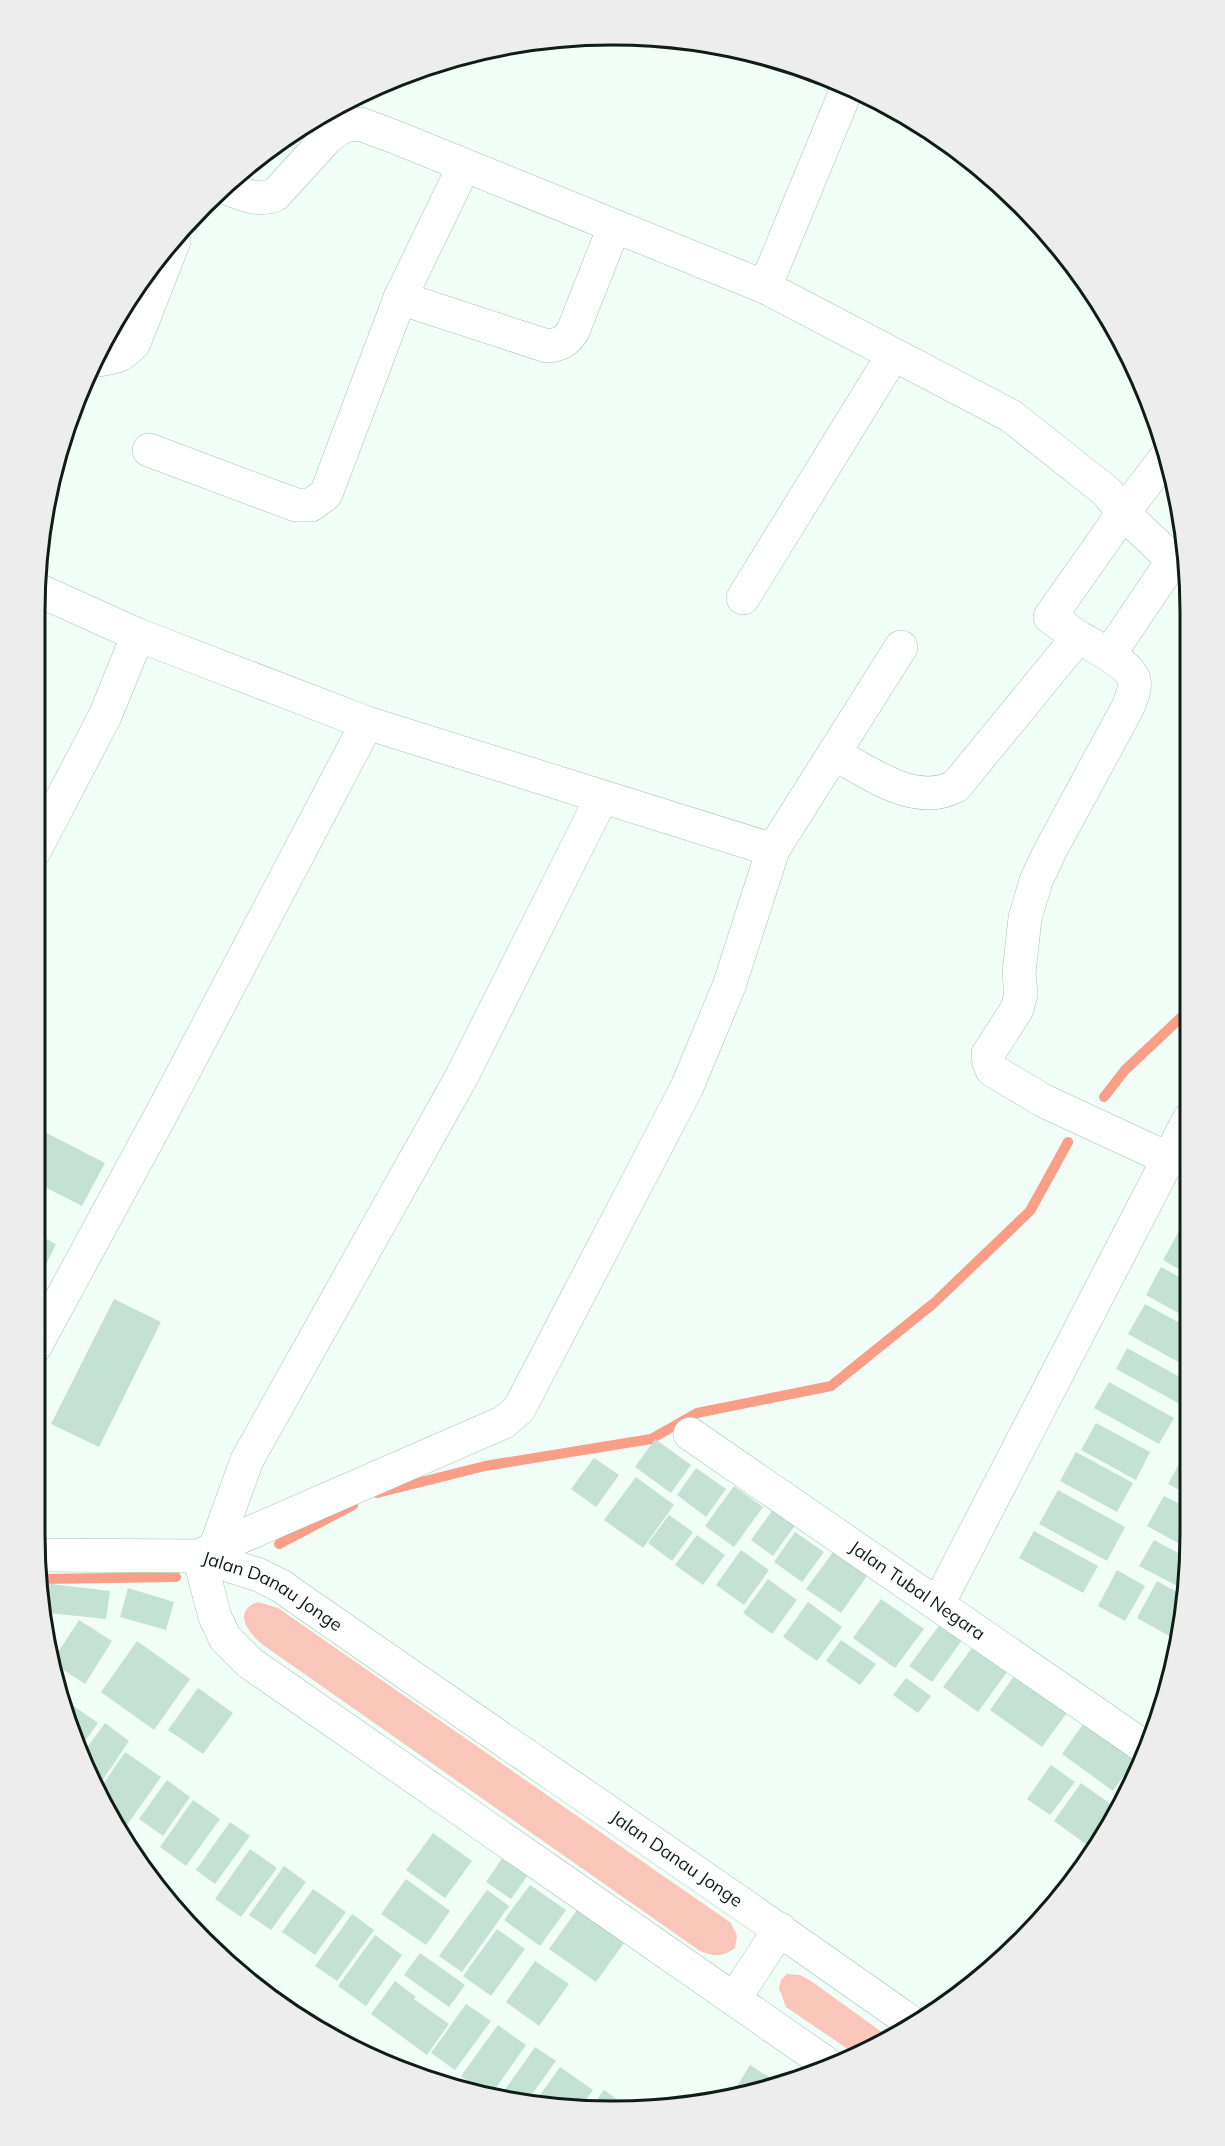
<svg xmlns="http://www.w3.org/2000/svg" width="1225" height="2146" font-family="Mulish,sans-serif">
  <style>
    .grass { fill: #f9c6b9 }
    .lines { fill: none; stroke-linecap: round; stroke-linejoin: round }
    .stream { stroke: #fa9e88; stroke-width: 10 }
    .building { fill: #c3e2d3 }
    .minor-casing { stroke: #a4c3b4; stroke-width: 34 }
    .major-casing { stroke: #a4c3b4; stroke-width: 34 }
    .minor { stroke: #fff; stroke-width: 33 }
    .major { stroke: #fff; stroke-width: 33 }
    .labels { text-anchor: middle; stroke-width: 5; stroke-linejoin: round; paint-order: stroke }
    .street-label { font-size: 18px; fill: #101c17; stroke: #fff }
    .rim { fill: none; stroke: #101c17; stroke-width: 3 }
  </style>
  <rect width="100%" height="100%" fill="#f1fef7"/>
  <g class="grass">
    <path d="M 258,1602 L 278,1608 L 731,1923 L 737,1936 L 735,1948 C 722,1957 715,1957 700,1951 L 263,1645 C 249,1634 231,1611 258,1602 Z"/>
    <path d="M 787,1974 L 800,1975 L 811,1981 L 886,2035 L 855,2054 L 786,2007 L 779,1988 L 781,1980 Z"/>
  </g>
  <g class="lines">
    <g class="stream">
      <path d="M 1104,1097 L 1125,1070 L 1189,1010"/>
      <path d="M 377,1493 L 485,1466 L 651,1439 L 697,1413 L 831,1386 L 934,1303 L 1030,1211 L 1068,1142"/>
      <path d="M 279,1544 L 353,1505"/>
      <path d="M 42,1579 L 176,1577"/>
    </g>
  </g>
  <g class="building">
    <path d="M 35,1127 L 105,1163 L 82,1206 L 35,1182 Z"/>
    <path d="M 1179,1231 L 1189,1237 L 1189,1275 L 1163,1260 Z"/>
    <path d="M 35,1233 L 56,1244 L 35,1288 Z"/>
    <path d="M 1161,1267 L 1189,1282 L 1189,1319 L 1146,1295 Z"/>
    <path d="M 114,1299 L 161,1322 L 99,1447 L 51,1424 Z"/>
    <path d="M 1145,1304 L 1189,1328 L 1189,1368 L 1128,1334 Z"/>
    <path d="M 1127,1348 L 1189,1382 L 1189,1409 L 1116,1369 Z"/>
    <path d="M 1109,1382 L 1174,1418 L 1159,1444 L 1094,1408 Z"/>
    <path d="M 1096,1423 L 1150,1452 L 1136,1480 L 1081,1450 Z"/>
    <path d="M 655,1439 L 691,1465 L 671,1493 L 635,1467 Z"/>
    <path d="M 1076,1452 L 1133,1483 L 1117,1512 L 1060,1481 Z"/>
    <path d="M 1184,1455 L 1189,1458 L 1189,1495 L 1168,1484 Z"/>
    <path d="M 594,1458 L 619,1475 L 596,1507 L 571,1489 Z"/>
    <path d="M 696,1468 L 726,1489 L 706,1517 L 677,1495 Z"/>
    <path d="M 636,1477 L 674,1505 L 643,1548 L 604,1520 Z"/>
    <path d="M 734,1486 L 763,1507 L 734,1547 L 705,1526 Z"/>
    <path d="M 1058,1490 L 1125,1527 L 1107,1561 L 1039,1524 Z"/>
    <path d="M 1164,1496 L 1189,1509 L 1189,1549 L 1147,1526 Z"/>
    <path d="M 774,1508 L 796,1524 L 773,1556 L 751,1540 Z"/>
    <path d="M 669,1515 L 693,1532 L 672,1561 L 648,1543 Z"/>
    <path d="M 1034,1531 L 1098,1566 L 1083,1593 L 1019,1558 Z"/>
    <path d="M 795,1532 L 824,1552 L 802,1582 L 774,1562 Z"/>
    <path d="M 697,1535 L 725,1555 L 703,1585 L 675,1565 Z"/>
    <path d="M 1154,1540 L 1189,1559 L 1189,1568 L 1179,1587 L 1139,1566 Z"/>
    <path d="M 741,1550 L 769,1570 L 744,1605 L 716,1585 Z"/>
    <path d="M 833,1552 L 867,1576 L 841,1613 L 806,1589 Z"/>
    <path d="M 1117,1570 L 1145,1586 L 1125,1621 L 1098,1606 Z"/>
    <path d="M 768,1579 L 797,1600 L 772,1634 L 743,1613 Z"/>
    <path d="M 1157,1581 L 1184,1596 L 1179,1622 L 1171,1637 L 1137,1618 Z"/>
    <path d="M 43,1583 L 110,1591 L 106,1619 L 48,1613 Z"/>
    <path d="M 128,1588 L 174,1602 L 166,1630 L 120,1617 Z"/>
    <path d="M 881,1599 L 924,1629 L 895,1668 L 853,1638 Z"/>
    <path d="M 808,1602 L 842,1627 L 817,1661 L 783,1637 Z"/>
    <path d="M 79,1620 L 112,1641 L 85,1684 L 56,1665 L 55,1657 Z"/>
    <path d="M 943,1620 L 965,1636 L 932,1682 L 909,1666 Z"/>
    <path d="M 841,1640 L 876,1664 L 860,1685 L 826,1661 Z"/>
    <path d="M 137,1641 L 190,1679 L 154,1730 L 101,1692 Z"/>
    <path d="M 972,1648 L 1007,1672 L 978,1712 L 943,1687 Z"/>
    <path d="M 1017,1672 L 1069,1710 L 1042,1747 L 990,1710 Z"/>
    <path d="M 906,1678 L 931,1696 L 918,1713 L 893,1695 Z"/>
    <path d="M 198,1688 L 233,1713 L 203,1754 L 168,1730 Z"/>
    <path d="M 61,1692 L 68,1697 L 63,1704 Z"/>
    <path d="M 72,1705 L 98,1723 L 80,1748 L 65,1719 L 65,1716 Z"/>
    <path d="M 1086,1720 L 1137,1757 L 1113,1791 L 1062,1754 Z"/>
    <path d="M 105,1723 L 129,1741 L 100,1784 L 83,1753 Z"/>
    <path d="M 125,1752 L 161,1777 L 127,1825 L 118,1819 L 101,1787 Z"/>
    <path d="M 1051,1765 L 1075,1782 L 1050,1815 L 1027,1799 Z"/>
    <path d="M 167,1780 L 190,1797 L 163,1836 L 139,1819 Z"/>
    <path d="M 1081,1783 L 1116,1808 L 1094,1850 L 1054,1821 Z"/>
    <path d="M 193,1800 L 220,1819 L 186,1866 L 160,1847 Z"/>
    <path d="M 230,1822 L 250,1836 L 215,1884 L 196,1870 Z"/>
    <path d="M 433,1833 L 472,1861 L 445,1898 L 406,1870 Z"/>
    <path d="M 250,1849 L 277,1868 L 241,1917 L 215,1899 Z"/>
    <path d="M 505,1854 L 530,1872 L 511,1899 L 486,1882 Z"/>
    <path d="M 284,1866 L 306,1882 L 271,1930 L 249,1915 Z"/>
    <path d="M 406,1879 L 450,1911 L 426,1945 L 381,1914 Z"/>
    <path d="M 530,1885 L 566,1910 L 540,1946 L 504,1920 Z"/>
    <path d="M 313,1889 L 346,1912 L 315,1955 L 282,1932 Z"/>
    <path d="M 487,1890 L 509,1906 L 462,1972 L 439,1956 Z"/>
    <path d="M 577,1910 L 624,1943 L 596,1982 L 549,1949 Z"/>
    <path d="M 352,1914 L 374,1930 L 337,1981 L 315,1966 Z"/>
    <path d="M 497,1929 L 525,1949 L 491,1996 L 463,1976 Z"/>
    <path d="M 375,1935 L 402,1955 L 366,2006 L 338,1986 Z"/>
    <path d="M 420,1953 L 465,1985 L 449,2007 L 404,1975 Z"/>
    <path d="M 535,1961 L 569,1984 L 539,2026 L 506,2002 Z"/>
    <path d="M 395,1981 L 416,1997 L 414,1999 L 449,2024 L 427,2055 L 371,2014 Z"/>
    <path d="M 466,2004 L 491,2021 L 455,2070 L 431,2053 Z"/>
    <path d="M 498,2025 L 526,2045 L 491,2095 L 486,2094 L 461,2076 Z"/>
    <path d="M 535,2047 L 556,2061 L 529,2098 L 504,2096 L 502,2094 Z"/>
    <path d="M 750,2065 L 775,2081 L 734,2091 Z"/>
    <path d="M 560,2067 L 593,2090 L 583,2104 L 537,2099 Z"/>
    <path d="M 604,2090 L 626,2106 L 624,2108 L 593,2105 Z"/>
  </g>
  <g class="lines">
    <g class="minor-casing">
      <g id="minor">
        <path d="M 224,187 C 242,194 257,202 275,195 L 327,138 L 343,126 L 360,124 L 395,137 L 765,287 L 1011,416 L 1107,492 L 1123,513 L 1173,560 L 1188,570"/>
        <path d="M 765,287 L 848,86"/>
        <path d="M 400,298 L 547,346 C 559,345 566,342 573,331 L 614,227"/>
        <path d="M 98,360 C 116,357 121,357 134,343 L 174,241"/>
        <path d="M 149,450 L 296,505 L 311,505 L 326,494 L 400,298 L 464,166"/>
        <path d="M 36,589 L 138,635 L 367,723 L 773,850 L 729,986 L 687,1087 L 519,1409 L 504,1422 L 215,1548 L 199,1556 L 38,1555"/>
        <path d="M 743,598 L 893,355"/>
        <path d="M 1078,637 C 1092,645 1130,664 1134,680 C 1136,689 1131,699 1128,707 L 1049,853 L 1036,881 L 1025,918 L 1019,973 L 1021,994 L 1017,1009 L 988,1054 L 989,1063 L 992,1070 L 1044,1101 L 1169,1159"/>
        <path d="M 1109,655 L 1173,560"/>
        <path d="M 834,754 C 871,773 915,808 956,786 L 1078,637 L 1050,617 L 1123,513 L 1166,457"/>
        <path d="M 35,850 L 105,716 L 138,635"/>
        <path d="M 773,850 L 901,647"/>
        <path d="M 35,1347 L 162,1113 L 367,723"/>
        <path id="s1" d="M 690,1434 L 1146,1748"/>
        <path d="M 215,1548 L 247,1460 L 462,1076 L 602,797"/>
        <path d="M 938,1604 L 1189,1119"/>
      </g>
    </g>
    <g class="major-casing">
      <g id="major">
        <path id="s2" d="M 199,1556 L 259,1575 L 281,1586 C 489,1732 701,1873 909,2021"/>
        <path d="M 199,1556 L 215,1617 L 225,1638 L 250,1663 L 833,2068"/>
        <path d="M 734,1999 L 780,1929"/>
      </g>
    </g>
    <use href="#minor" class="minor"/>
    <use href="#major" class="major"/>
  </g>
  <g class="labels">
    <g class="street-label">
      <text dy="6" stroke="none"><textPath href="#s1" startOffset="276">Jalan Tubal Negara</textPath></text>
      <text dy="6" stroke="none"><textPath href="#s2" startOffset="82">Jalan Danau Jonge</textPath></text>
      <text dy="6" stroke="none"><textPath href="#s2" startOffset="568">Jalan Danau Jonge</textPath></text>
    </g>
  </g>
  <path d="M0 0H1225V2146H0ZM612 45H613A567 567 0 0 1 1180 612V1534A567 567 0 0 1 613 2101H612A567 567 0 0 1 45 1534V612A567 567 0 0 1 612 45Z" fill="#ecedec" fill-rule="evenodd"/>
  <path class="rim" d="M612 45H613A567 567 0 0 1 1180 612V1534A567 567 0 0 1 613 2101H612A567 567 0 0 1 45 1534V612A567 567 0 0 1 612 45Z"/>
</svg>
